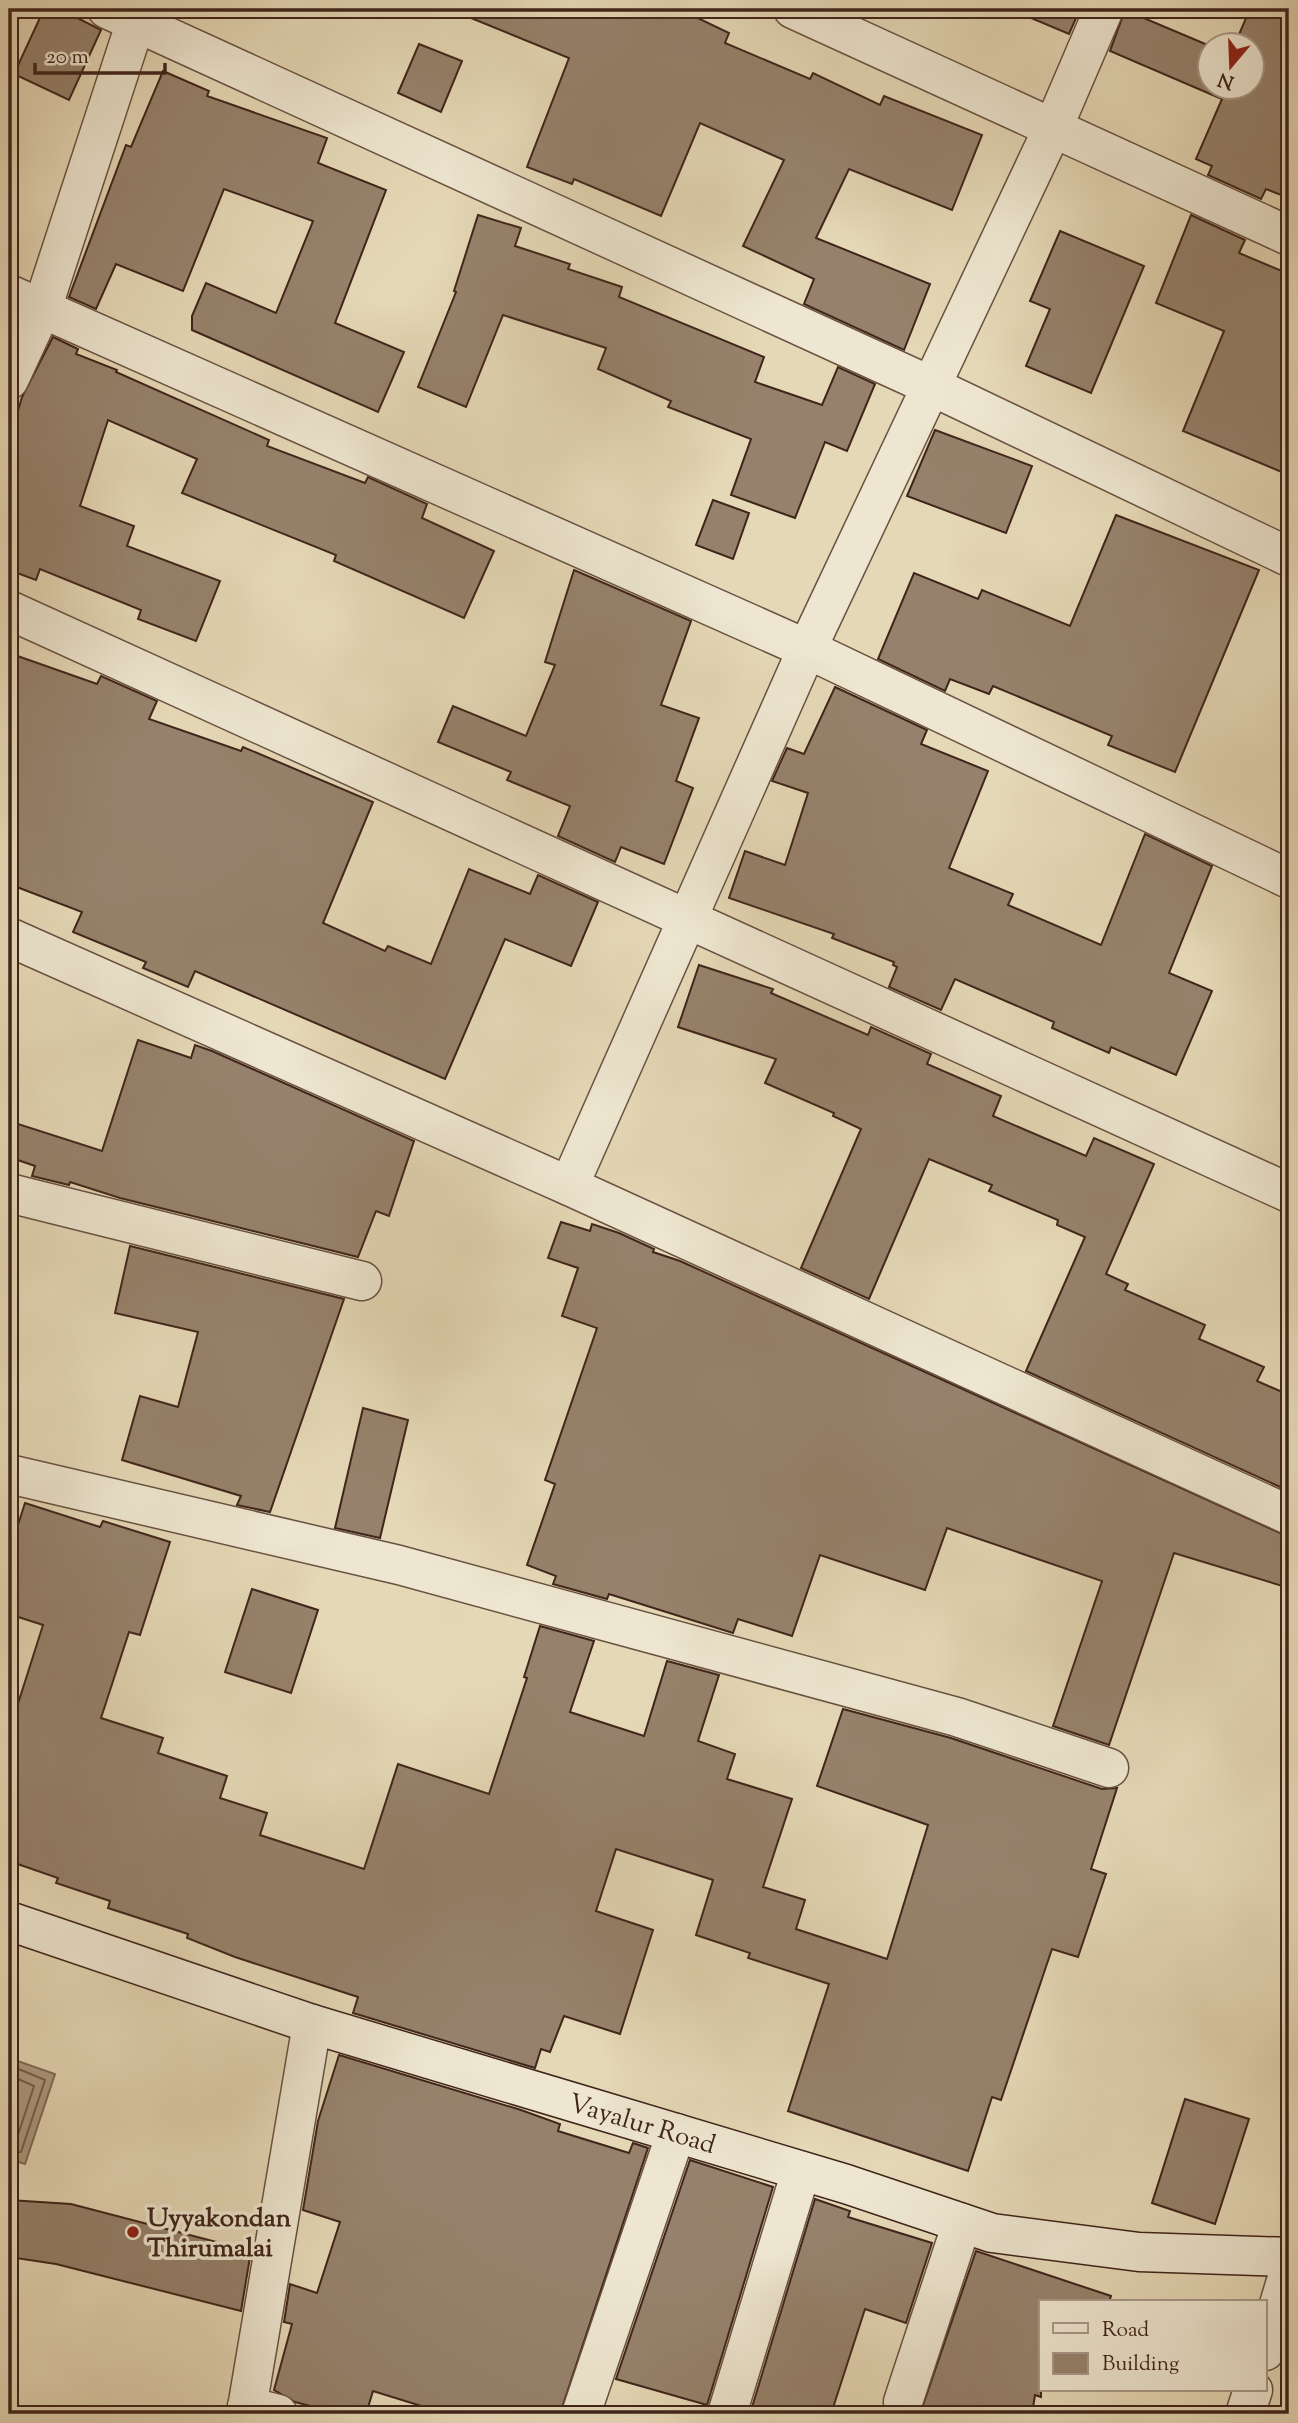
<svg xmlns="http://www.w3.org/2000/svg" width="1298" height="2423" font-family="'Sorts Mill Goudy',serif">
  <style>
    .water { fill: #ad9b81; stroke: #816c58; stroke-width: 2 }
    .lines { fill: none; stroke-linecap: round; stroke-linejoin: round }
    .shore { stroke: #76604e; stroke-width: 2 }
    .building { fill: #96826c; stroke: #40251b; stroke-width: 2 }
    .street-casing { stroke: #695242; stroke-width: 41 }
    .secondary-casing { stroke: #40251b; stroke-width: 41 }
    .street { stroke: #eee6d0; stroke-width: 38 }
    .secondary { stroke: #eee6d0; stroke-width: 38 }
    .poi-dot { fill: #8f2418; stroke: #eee6d0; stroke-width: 2.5 }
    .labels { text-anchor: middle; stroke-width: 7; stroke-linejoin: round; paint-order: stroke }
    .street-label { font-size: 26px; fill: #40251b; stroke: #eee6d0 }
    .poi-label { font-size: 26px; font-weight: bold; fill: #40251b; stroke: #eee6d0; text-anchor: start }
  </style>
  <rect width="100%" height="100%" fill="#e5d8b6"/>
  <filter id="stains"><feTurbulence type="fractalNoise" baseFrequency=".00286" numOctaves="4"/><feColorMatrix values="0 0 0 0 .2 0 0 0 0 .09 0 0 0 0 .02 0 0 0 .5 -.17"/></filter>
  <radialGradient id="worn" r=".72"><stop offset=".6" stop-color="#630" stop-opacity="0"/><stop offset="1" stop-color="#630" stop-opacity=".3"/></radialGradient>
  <path class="water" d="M 9,2058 L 55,2074 L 25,2164 L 9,2159 Z"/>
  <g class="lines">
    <g class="shore">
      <path d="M 9,2065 L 45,2080 L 21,2152 L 9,2152"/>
      <path d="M 9,2075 L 34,2086 L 16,2141 L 9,2144"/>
    </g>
  </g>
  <g class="building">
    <path d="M 44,9 L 60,9 L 101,30 L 69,100 L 14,74 Z"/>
    <path d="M 449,9 L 679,9 L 729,33 L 725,43 L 810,79 L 813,73 L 880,105 L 884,96 L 982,135 L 952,210 L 849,169 L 816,238 L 930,284 L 904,350 L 804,304 L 814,279 L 743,246 L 784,160 L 700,123 L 661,216 L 574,179 L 572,184 L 527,167 L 569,58 Z"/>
    <path d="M 1010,9 L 1080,9 L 1069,34 Z"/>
    <path d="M 1250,9 L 1289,9 L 1289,198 L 1266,189 L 1261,199 L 1208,175 L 1212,166 L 1196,159 L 1222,99 L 1110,51 L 1125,10 L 1210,46 L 1210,88 L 1252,88 L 1252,46 L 1234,46 Z"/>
    <path d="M 419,44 L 462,61 L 441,112 L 398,93 Z"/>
    <path d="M 163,71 L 209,91 L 207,96 L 327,138 L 318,163 L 386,190 L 335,323 L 404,352 L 378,412 L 192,330 L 192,316 L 206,283 L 276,313 L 313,221 L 224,189 L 183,291 L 116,264 L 96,309 L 69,297 L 126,145 L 131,147 Z"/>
    <path d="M 478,215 L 521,228 L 515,246 L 570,264 L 568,269 L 622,287 L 619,297 L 764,357 L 755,382 L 822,405 L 838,367 L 875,384 L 847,451 L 825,442 L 795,518 L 731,495 L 751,439 L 668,407 L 671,401 L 598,369 L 606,348 L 503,315 L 466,407 L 418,387 L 456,292 L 454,291 Z"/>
    <path d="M 1191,215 L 1245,240 L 1239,253 L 1289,274 L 1289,475 L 1183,431 L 1224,331 L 1156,303 Z"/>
    <path d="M 1060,231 L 1144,266 L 1091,393 L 1026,366 L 1050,309 L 1030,301 Z"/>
    <path d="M 53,337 L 78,349 L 76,354 L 117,370 L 116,372 L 269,440 L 267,446 L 365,483 L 368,477 L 427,504 L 422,518 L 494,551 L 464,618 L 334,561 L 336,555 L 182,493 L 197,459 L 108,420 L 80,506 L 134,526 L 127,546 L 220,581 L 196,641 L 138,619 L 141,610 L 40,569 L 36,580 L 9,570 L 9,441 L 22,397 Z"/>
    <path d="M 935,430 L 1032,466 L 1006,533 L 907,496 Z"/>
    <path d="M 713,500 L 749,513 L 733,559 L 696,545 Z"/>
    <path d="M 1116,515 L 1259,570 L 1175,772 L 1108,745 L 1112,736 L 993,686 L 989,694 L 950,679 L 945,691 L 878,659 L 914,573 L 978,599 L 982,590 L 1070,626 Z"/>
    <path d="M 574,570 L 691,621 L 661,705 L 699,718 L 676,781 L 693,788 L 664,864 L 621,847 L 615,862 L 558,836 L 570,806 L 507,780 L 511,772 L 438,742 L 453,706 L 526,736 L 555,665 L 545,662 Z"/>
    <path d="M 9,653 L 97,684 L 101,676 L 157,701 L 149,719 L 241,751 L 243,747 L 373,802 L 323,923 L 385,951 L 388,946 L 431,964 L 469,869 L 530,894 L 538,875 L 598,902 L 571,966 L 505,939 L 445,1079 L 195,971 L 188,987 L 143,968 L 146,962 L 73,932 L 82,912 L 9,884 Z"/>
    <path d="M 835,687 L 927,730 L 921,744 L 988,771 L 949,868 L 1013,894 L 1008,905 L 1101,945 L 1145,834 L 1212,866 L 1169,973 L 1212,991 L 1176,1075 L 1111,1047 L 1109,1053 L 1052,1028 L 1054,1022 L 955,979 L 941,1010 L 889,987 L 897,967 L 893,965 L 894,962 L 832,938 L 834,934 L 729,898 L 745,851 L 785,865 L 808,793 L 772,781 L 787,748 L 804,754 Z"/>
    <path d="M 699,965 L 773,989 L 771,993 L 868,1035 L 871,1027 L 931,1054 L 927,1064 L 1001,1096 L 993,1116 L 1086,1156 L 1094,1138 L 1154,1164 L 1106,1274 L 1128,1284 L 1125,1290 L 1205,1325 L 1199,1339 L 1264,1367 L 1257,1381 L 1289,1395 L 1289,1491 L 1026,1371 L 1085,1237 L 1057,1225 L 1058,1220 L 989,1191 L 992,1185 L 929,1159 L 869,1299 L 801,1268 L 861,1129 L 833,1116 L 834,1113 L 765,1083 L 776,1059 L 678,1027 Z"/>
    <path d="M 138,1040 L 191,1058 L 195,1045 L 212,1051 L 414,1141 L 389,1216 L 376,1211 L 358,1257 L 120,1198 L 70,1182 L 69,1185 L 32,1176 L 35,1166 L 9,1157 L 9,1121 L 102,1151 Z"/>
    <path d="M 561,1222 L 590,1231 L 592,1224 L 619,1233 L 654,1249 L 653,1252 L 680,1261 L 1289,1537 L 1289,1588 L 1174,1553 L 1109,1745 L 1053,1726 L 1102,1581 L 947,1528 L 925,1590 L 820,1555 L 792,1636 L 738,1619 L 733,1633 L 609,1594 L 607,1599 L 553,1584 L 556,1576 L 527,1565 L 555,1484 L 545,1480 L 597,1328 L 562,1316 L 578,1268 L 548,1258 Z"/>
    <path d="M 130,1246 L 344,1299 L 270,1512 L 237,1505 L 241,1496 L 122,1460 L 140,1396 L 178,1407 L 198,1332 L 115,1313 Z"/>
    <path d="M 363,1408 L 408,1420 L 380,1538 L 335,1528 Z"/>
    <path d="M 25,1503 L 100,1527 L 103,1521 L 170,1542 L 140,1635 L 129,1632 L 101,1718 L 163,1738 L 158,1753 L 227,1776 L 220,1798 L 267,1813 L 260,1835 L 364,1869 L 398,1764 L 489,1794 L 527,1678 L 524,1677 L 540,1626 L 594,1641 L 570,1712 L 644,1736 L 667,1661 L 719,1675 L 698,1741 L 735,1754 L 727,1779 L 792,1799 L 763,1887 L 805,1900 L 796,1929 L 887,1959 L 928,1825 L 817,1786 L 843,1709 L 951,1738 L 1102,1789 L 1117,1788 L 1091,1869 L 1106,1874 L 1078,1957 L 1052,1949 L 1001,2100 L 992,2097 L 968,2171 L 788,2111 L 829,1984 L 748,1958 L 750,1953 L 696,1935 L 713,1880 L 616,1849 L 596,1911 L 653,1930 L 620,2034 L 564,2016 L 550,2052 L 541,2049 L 535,2068 L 353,2013 L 358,1997 L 235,1957 L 187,1938 L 188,1934 L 108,1908 L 110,1901 L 56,1883 L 58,1878 L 9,1861 L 9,1732 L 43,1625 L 9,1614 L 9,1553 Z"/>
    <path d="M 252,1589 L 318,1610 L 291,1693 L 225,1672 Z"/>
    <path d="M 339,2055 L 521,2110 L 560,2124 L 558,2131 L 629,2153 L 633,2143 L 648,2148 L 560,2414 L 447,2414 L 373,2391 L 366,2414 L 341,2414 L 295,2402 L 274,2390 L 292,2324 L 284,2322 L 290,2284 L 317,2293 L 340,2222 L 303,2210 L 318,2121 Z"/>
    <path d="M 1185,2099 L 1249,2119 L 1215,2224 L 1152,2203 Z"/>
    <path d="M 690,2160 L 773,2187 L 707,2405 L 616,2379 Z"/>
    <path d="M 815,2199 L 850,2211 L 848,2217 L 932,2243 L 906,2323 L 865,2309 L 831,2414 L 750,2414 Z"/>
    <path d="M 9,2200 L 71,2204 L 251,2251 L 241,2311 L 56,2264 L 9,2257 Z"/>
    <path d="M 976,2251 L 1111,2296 L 1109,2302 L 1041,2302 L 1041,2397 L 1035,2395 L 1032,2414 L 920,2414 Z"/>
  </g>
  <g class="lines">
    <g class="street-casing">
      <g id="street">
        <path d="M 107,9 L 929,385 L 1289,557"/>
        <path d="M 793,9 L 1289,236"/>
        <path d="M 9,294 L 807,649 L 1289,879"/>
        <path d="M 9,380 L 42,309 L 140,9"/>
        <path d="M 9,610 L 1289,1193"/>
        <path d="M 9,937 L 569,1186 L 1289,1515"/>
        <path d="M 569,1186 L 807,649 L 1053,128 L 1104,9"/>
        <path d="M 9,1193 L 362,1281"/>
        <path d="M 9,1474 L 399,1565 L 957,1717 L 1109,1768"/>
        <path d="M 1265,2351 L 1289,2271"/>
        <path d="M 903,2402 L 962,2223"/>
        <path d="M 247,2406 L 278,2414"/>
        <path d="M 246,2414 L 312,2024"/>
        <path d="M 581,2414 L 676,2133"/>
        <path d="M 727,2414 L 801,2171"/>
        <path d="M 1245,2414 L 1253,2390"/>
      </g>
    </g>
    <g class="secondary-casing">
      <g id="secondary">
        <path id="s1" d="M 9,1921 L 312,2024 L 846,2184 L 992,2233 L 1139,2252 L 1289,2257"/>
      </g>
    </g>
    <use href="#street" class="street"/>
    <use href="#secondary" class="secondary"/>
  </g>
  <circle class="poi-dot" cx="133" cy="2232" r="7"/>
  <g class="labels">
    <g class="street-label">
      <text dy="9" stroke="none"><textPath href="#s1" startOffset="665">Vayalur Road</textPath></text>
    </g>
    <g class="poi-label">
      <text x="147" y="2226">Uyyakondan<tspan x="147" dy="30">Thirumalai</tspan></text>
    </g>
  </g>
  <rect width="1298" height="2423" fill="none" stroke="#e5d8b6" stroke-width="35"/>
  <rect x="10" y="10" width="1277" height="2402" fill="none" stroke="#40251b" stroke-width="3.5"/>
  <rect x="18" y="18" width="1263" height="2388" fill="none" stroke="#40251b" stroke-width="2"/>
  <rect x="1039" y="2300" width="228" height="91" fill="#eee6d0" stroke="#a89988" stroke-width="2"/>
  <rect x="1053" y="2323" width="35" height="10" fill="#eee6d0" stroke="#a89988" stroke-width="2"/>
  <text x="1102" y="2336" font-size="21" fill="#40251b">Road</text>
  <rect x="1053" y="2353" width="35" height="21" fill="#96826c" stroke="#a89988" stroke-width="2"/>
  <text x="1102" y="2370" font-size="21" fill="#40251b">Building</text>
  <g transform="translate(1231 66) rotate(199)"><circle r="33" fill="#eee6d0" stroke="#a89988" stroke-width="2"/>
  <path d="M0-5L12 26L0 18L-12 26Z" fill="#8f2418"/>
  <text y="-10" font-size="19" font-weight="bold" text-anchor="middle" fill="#40251b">N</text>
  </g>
  <path d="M35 63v10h130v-10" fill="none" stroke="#40251b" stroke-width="3.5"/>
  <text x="46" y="63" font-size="21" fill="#40251b" stroke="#eee6d0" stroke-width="5" paint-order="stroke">20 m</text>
  <rect width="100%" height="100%" filter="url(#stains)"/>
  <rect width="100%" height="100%" fill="url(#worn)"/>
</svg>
